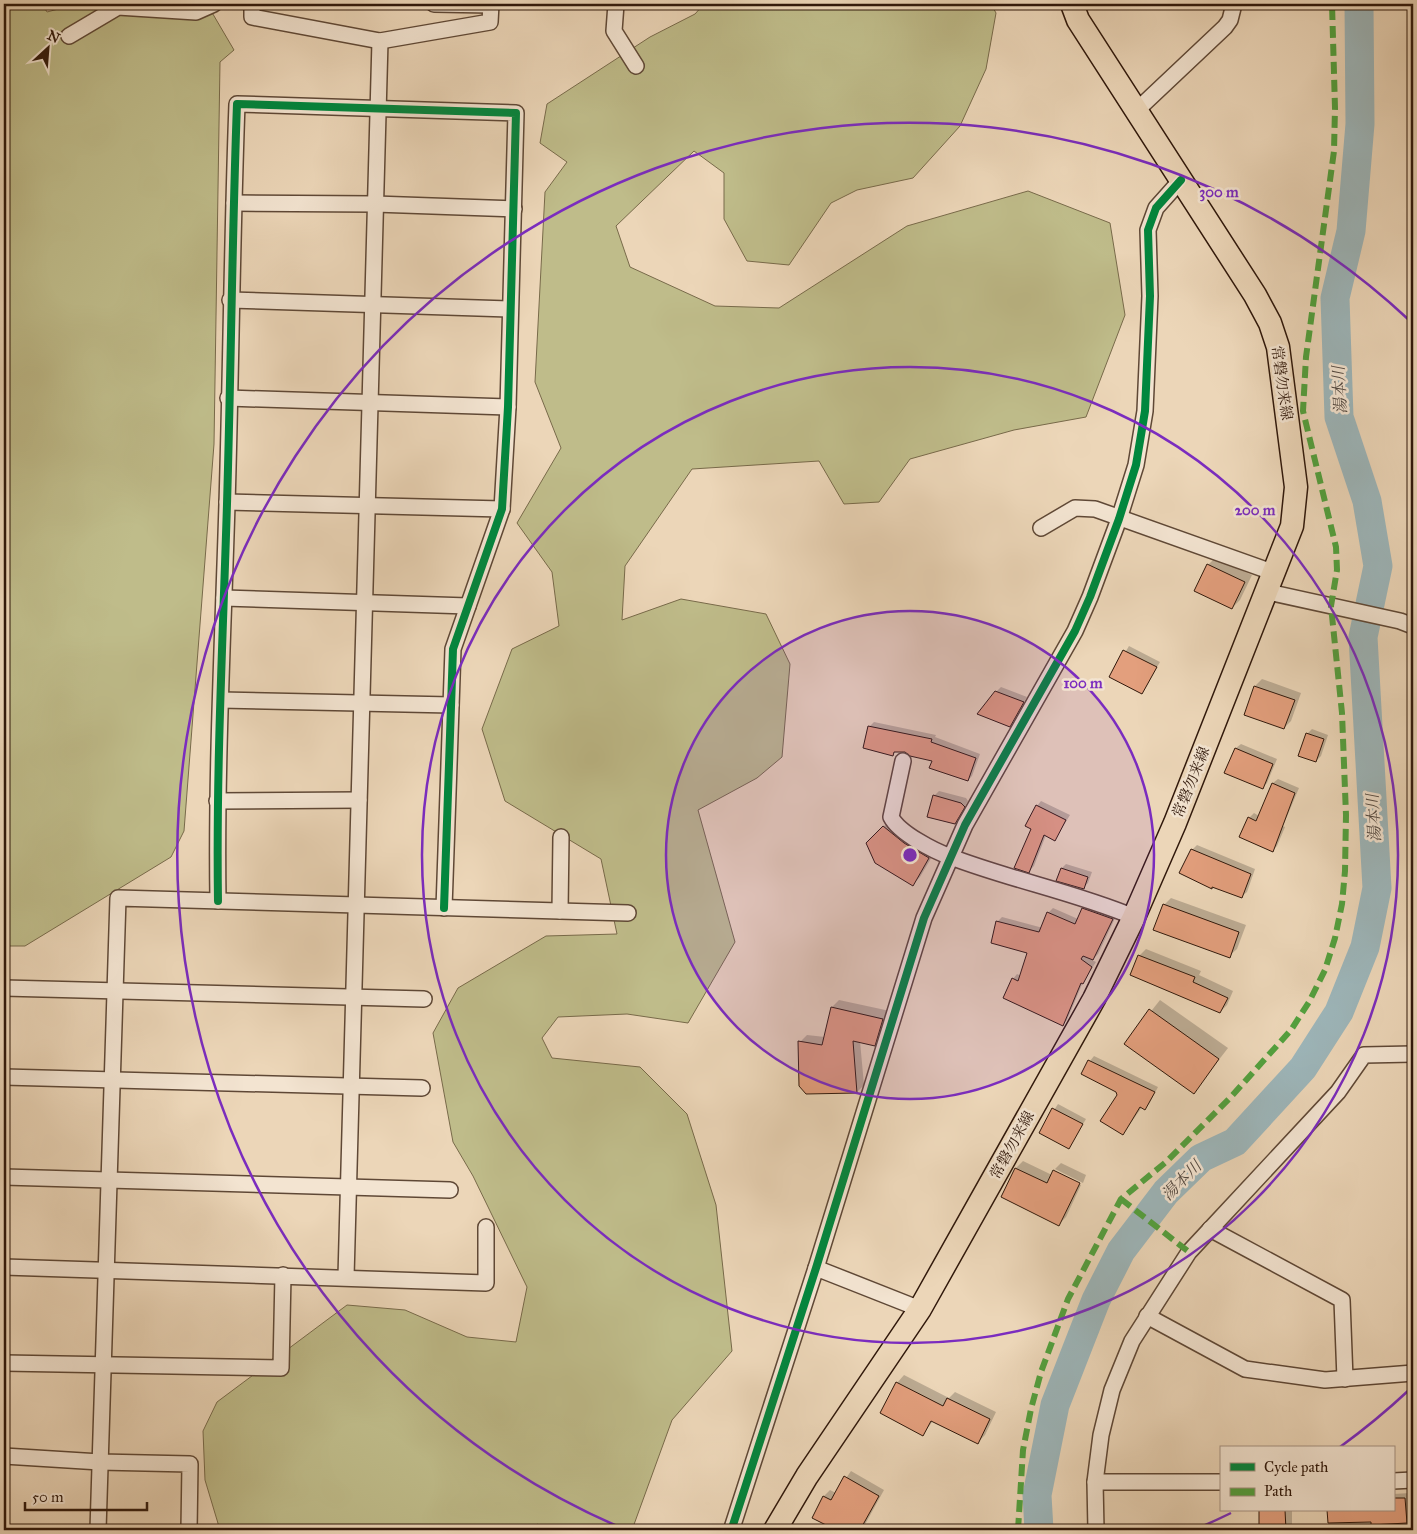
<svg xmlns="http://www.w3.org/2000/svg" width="1417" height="1534" font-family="'IM FELL Great Primer','Noto Serif JP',serif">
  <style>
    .green { fill: #bfbc8a; stroke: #786a4a }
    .shadow { fill: #0003 }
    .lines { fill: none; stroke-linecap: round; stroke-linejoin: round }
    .river { stroke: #9db6ba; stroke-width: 29 }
    .building { fill: #e39f7d; stroke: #30180b }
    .minor-casing { stroke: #5f4836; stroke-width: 18 }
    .primary-casing { stroke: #30180b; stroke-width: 25 }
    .minor { stroke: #f3e4d1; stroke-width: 15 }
    .primary { stroke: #ecd6b8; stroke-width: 22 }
    .quiet { stroke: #52a13e; stroke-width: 6; stroke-dasharray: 12 6; stroke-linecap: butt }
    .cycleway-casing { stroke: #f3e4d1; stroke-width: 11 }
    .cycleway { stroke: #00873e; stroke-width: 8 }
    .ring { fill: none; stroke: #7b2cbf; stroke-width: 2.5 }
    .labels { text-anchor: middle; stroke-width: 5; stroke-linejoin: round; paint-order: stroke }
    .street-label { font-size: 15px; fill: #30180b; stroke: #f3e4d1 }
    .water-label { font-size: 16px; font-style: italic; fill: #514740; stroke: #f3e4d1 }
    .centre { fill: #7b2cbf; stroke: #f3e4d1; stroke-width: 2.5 }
    .ring-label { font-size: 15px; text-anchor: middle; font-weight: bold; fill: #7b2cbf; stroke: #f3e4d1; stroke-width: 5; stroke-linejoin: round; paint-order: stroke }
  </style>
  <rect width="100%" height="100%" fill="#ecd6b8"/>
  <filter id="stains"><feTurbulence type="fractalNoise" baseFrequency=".004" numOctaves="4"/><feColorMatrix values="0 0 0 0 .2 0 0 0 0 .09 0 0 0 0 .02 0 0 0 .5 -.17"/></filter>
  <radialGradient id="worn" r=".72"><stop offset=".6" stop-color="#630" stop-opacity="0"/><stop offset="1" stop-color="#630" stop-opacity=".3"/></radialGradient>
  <g class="green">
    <path d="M 4,4 L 42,4 L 47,12 L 77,4 L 207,4 L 234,50 L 220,62 L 214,444 L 184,831 L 171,857 L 25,946 L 4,946 Z"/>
    <path d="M 704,4 L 991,4 L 996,13 L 986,69 L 960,126 L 913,178 L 857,190 L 831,203 L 789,265 L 747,261 L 724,219 L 724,173 L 694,151 L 616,226 L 630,267 L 715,306 L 779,308 L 907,226 L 1028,191 L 1110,223 L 1125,315 L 1086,417 L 1014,430 L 910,459 L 879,502 L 844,504 L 819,461 L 692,469 L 625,566 L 622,620 L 681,599 L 766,614 L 790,664 L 782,757 L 757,778 L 698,810 L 735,942 L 688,1023 L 627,1014 L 558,1017 L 542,1038 L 552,1058 L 640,1067 L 687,1114 L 716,1205 L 732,1351 L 672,1420 L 632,1530 L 542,1530 L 538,1524 L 528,1530 L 220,1530 L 205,1480 L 203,1431 L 217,1402 L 347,1305 L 405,1310 L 467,1337 L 516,1342 L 527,1287 L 473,1176 L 453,1142 L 433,1033 L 458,988 L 546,936 L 617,934 L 601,859 L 505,801 L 482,729 L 512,649 L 559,626 L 552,572 L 517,523 L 561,448 L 535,382 L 545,192 L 567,162 L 540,143 L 547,104 L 650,37 L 695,14 Z"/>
  </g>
  <g class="shadow">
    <path d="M 1215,558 L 1252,575 L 1240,600 L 1232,608 L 1208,565 Z"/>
    <path d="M 1129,646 L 1160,662 L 1142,693 L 1111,676 Z"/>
    <path d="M 1262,679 L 1301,693 L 1291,721 L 1284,728 L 1245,714 L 1255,686 Z"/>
    <path d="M 1001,687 L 1027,697 L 1010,725 L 996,692 Z"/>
    <path d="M 874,722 L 936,735 L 935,737 L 980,754 L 972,776 L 967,781 L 931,768 L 934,760 L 906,751 L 897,750 L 893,754 L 869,727 Z"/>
    <path d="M 1312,729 L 1328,735 L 1321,756 L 1316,761 L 1307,734 Z"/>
    <path d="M 1241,744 L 1277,759 L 1267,783 L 1262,788 L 1226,773 L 1236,748 Z"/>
    <path d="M 1278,779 L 1299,788 L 1283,826 L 1285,827 L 1277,846 L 1272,851 L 1249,818 L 1254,813 L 1259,816 L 1273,783 Z"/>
    <path d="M 939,791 L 966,798 L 968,801 L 955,823 L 934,796 Z"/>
    <path d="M 1041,801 L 1070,815 L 1055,839 L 1046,835 L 1034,866 L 1029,871 L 1032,828 L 1037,806 Z"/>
    <path d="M 891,819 L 936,850 L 920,877 L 913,884 L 868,843 Z"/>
    <path d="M 1197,845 L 1255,869 L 1247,892 L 1242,896 L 1192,850 Z"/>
    <path d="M 1066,864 L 1092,872 L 1088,883 L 1083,888 L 1062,868 Z"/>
    <path d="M 1171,898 L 1246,925 L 1237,949 L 1229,956 L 1164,905 Z"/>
    <path d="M 1088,904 L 1117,914 L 1098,954 L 1092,960 L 1096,962 L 1083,982 L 1067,1020 L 1063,1025 L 1013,979 L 1017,974 L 1021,976 L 1029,952 L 997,922 L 1002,917 L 1043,928 L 1048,913 L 1053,908 L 1078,919 Z"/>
    <path d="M 1146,949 L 1201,971 L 1199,975 L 1233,991 L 1227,1005 L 1220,1012 L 1132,975 L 1140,955 Z"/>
    <path d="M 839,1000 L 890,1011 L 882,1037 L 874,1044 L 860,1041 L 864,1085 L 857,1092 L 800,1042 L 807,1035 L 825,1037 L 832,1007 Z"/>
    <path d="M 1160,1000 L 1228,1048 L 1194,1092 L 1126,1043 Z"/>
    <path d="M 1094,1056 L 1158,1087 L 1149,1104 L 1145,1108 L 1142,1107 L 1123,1134 L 1117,1091 L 1090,1061 Z"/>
    <path d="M 1058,1104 L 1086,1119 L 1069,1148 L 1040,1132 Z"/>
    <path d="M 1023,1161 L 1052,1175 L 1055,1169 L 1055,1172 L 1081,1185 L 1066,1217 L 1059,1224 L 1002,1197 L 1016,1168 Z"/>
    <path d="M 1061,1163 L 1086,1175 L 1083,1183 L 1055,1169 Z"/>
    <path d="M 904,1375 L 949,1398 L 955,1392 L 996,1412 L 985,1435 L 978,1442 L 933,1421 L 923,1434 L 882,1412 L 897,1383 Z"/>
    <path d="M 851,1471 L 884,1490 L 862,1530 L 839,1530 L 814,1518 L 824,1496 L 830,1490 L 836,1493 Z"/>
    <path d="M 1410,1493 L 1411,1517 L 1408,1520 L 1409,1530 L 1329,1530 L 1328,1510 L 1393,1510 L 1393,1494 Z"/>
    <rect x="1260" y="1510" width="32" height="20"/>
  </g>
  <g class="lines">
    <path class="river" d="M 1039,1530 L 1037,1495 L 1055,1405 L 1096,1300 L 1121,1251 L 1166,1192 L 1201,1158 L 1235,1142 L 1303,1068 L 1339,1012 L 1365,947 L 1377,888 L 1363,637 L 1378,566 L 1367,501 L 1339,417 L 1335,298 L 1351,231 L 1360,124 L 1359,4"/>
  </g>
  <g class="building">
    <path d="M 1207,564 L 1245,582 L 1232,609 L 1194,591 Z"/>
    <path d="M 1123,650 L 1157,667 L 1142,694 L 1109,677 Z"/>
    <path d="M 1254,686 L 1295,700 L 1284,729 L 1244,715 Z"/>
    <path d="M 995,691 L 1024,702 L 1010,727 L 977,714 Z"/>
    <path d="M 868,726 L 932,739 L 931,742 L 976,758 L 968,781 L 929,768 L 932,761 L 910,756 L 905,752 L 894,752 L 893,756 L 863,748 Z"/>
    <path d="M 1306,733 L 1324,739 L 1316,762 L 1298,756 Z"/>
    <path d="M 1235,748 L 1273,764 L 1263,789 L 1224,773 Z"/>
    <path d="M 1272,783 L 1295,793 L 1273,852 L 1239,837 L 1248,817 L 1256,821 Z"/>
    <path d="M 933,795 L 961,803 L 965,807 L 955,824 L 927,817 Z"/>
    <path d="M 1036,805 L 1066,820 L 1055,841 L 1044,835 L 1029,873 L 1014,868 L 1031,829 L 1025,826 Z"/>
    <path d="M 883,826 L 904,843 L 929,858 L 913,886 L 875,863 L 866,843 Z"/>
    <path d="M 1191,849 L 1251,874 L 1242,898 L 1212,887 L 1212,889 L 1179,873 Z"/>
    <path d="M 1061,868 L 1088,877 L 1084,889 L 1056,881 Z"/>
    <path d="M 1163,904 L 1239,932 L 1230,958 L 1153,930 Z"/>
    <path d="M 1082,908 L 1113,919 L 1093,960 L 1083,956 L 1081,959 L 1092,967 L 1083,984 L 1081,983 L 1063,1026 L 1003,998 L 1012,978 L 1018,981 L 1027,953 L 991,943 L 996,921 L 1039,932 L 1047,912 L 1075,924 Z"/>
    <path d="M 1138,955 L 1195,977 L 1193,982 L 1228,998 L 1220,1013 L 1130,975 Z"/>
    <path d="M 831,1007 L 883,1019 L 875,1046 L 853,1041 L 857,1093 L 806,1094 L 799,1086 L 798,1041 L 822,1045 Z"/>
    <path d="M 1149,1009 L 1219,1059 L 1194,1094 L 1124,1044 Z"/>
    <path d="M 1088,1060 L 1155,1092 L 1145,1110 L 1140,1107 L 1123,1135 L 1100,1121 L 1117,1095 L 1116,1092 L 1081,1074 Z"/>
    <path d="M 1052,1108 L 1083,1124 L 1069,1149 L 1039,1133 Z"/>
    <path d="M 1015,1168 L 1047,1183 L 1053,1170 L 1080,1183 L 1059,1226 L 1001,1197 Z"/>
    <path d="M 896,1382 L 943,1406 L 947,1398 L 990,1419 L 978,1444 L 931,1421 L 923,1436 L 880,1413 Z"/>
    <path d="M 844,1476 L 879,1496 L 860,1530 L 836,1530 L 812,1518 L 823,1496 L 831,1500 Z"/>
    <path d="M 1393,1498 L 1405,1498 L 1407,1523 L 1371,1525 L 1371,1522 L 1328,1523 L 1327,1510 L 1393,1510 Z"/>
    <path d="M 1259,1510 L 1285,1510 L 1286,1530 L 1259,1530 Z"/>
  </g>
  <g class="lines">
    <g class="minor-casing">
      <g id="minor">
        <path d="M 252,4 L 252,17 L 380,41 L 490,22 L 491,4"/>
        <path d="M 434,4 L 491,5"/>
        <path d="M 616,4 L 614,31 L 636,66"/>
        <path d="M 69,36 L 118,7 L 196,12 L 214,4"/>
        <path d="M 1136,111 L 1225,27 L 1230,20 L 1234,4"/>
        <path d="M 234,203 L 375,204 L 514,209"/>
        <path d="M 230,300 L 509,309"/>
        <path d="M 228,398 L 508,407"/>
        <path d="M 227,502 L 502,509"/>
        <path d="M 1041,528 L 1075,508 L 1095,509 L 1275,573"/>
        <path d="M 1268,592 L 1400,621 L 1413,626"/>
        <path d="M 224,598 L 468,606"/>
        <path d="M 221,700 L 451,705"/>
        <path d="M 903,761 L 891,817 C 899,833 934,851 951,857 C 1011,880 1074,892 1134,917"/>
        <path d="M 217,801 L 359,800"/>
        <path d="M 218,901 C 216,769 223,637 227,504 C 231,371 232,237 237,104 L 516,113 L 508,407 L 502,509 L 453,649 L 444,908"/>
        <path d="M 560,911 L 561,837"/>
        <path d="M 4,988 L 424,999"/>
        <path d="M 4,1077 L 422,1088"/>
        <path d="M 4,1177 L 450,1190"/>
        <path d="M 1210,1229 L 1342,1300 L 1345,1379"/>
        <path d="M 4,1267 L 486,1283 L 486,1227"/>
        <path d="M 816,1268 L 920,1309"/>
        <path d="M 346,1277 L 380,41"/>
        <path d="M 1147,1316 L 1245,1369 L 1325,1380 L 1413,1373"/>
        <path d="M 4,1363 L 281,1368 L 283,1275"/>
        <path d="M 4,1456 L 100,1462 L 190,1464 L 189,1530"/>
        <path d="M 1393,1481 L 1413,1480"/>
        <path d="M 1095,1482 L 1221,1482"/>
        <path d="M 98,1530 L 118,898 L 628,913"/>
        <path d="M 734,1530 L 732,1528 L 816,1268 L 924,918 L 965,825 L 1075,631 L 1090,597 L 1119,519 L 1136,465 L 1145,411 L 1150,296 L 1148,230 L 1156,208 L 1181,180"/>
        <path d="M 1096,1530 L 1095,1482 L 1101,1435 L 1112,1390 L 1132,1341 L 1189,1252 L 1338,1092 L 1364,1055 L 1413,1054"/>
      </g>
    </g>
    <g class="primary-casing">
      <path id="primary" d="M 775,1530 L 807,1476 L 920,1309 L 1094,999 L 1134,917 L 1175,823 L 1292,526 L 1296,487 L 1278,347 L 1270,323 L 1255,295 L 1078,20 L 1072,4"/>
    </g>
    <use href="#minor" class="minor"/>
    <use href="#primary" class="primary"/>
    <g class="quiet">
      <path d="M 1121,1199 L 1189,1252"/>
      <path d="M 1018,1530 L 1023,1450 L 1031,1409 L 1041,1372 L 1068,1299 L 1121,1199 L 1166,1162 L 1230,1098 L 1291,1030 L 1309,1002 L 1325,970 L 1335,938 L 1342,904 L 1345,871 L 1346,815 L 1342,713 L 1331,606 L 1337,570 L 1336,547 L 1303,411 L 1306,357 L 1334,151 L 1335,108 L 1332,4"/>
    </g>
    <g class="cycleway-casing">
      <g id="cycleway">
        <path d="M 218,901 C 216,769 223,637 227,504 C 231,371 232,237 237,104 L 516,113 L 508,407 L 502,509 L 453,649 L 444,908"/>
        <path d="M 734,1530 L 732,1528 L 816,1268 L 924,918 L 965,825 L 1075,631 L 1090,597 L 1119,519 L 1136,465 L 1145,411 L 1150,296 L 1148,230 L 1156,208 L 1181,180"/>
      </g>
    </g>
    <use href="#cycleway" class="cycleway"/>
  </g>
  <circle cx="910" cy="855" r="244" fill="#7b2cbf" fill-opacity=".12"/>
  <g class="ring">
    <circle cx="910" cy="855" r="244"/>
    <circle cx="910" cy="855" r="488"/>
    <path d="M1409 1390A732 732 0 0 1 1340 1447M1231 1513A732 732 0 0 1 1196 1529M624 1529A732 732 0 1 1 1409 320"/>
  </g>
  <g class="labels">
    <g class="street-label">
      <text transform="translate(1282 383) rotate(82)" y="5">常磐勿来線</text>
      <text transform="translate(1191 782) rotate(-68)" y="5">常磐勿来線</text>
      <text transform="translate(1012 1145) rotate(-61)" y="5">常磐勿来線</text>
    </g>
    <g class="water-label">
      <text transform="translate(1339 390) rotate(-93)" y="6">湯本川</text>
      <text transform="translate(1373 818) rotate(-93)" y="6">湯本川</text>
      <text transform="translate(1181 1180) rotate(-45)" y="6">湯本川</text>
    </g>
  </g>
  <circle cx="910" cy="855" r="8" class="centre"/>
  <g class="ring-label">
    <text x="1219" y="197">300 m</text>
    <text x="1255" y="515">200 m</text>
    <text x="1083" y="688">100 m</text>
  </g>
  <rect width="1417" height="1534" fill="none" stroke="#ecd6b8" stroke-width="20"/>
  <rect x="5" y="5" width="1407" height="1524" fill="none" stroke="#30180b" stroke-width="2.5"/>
  <rect x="10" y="10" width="1397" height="1514" fill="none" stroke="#30180b"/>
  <rect x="1220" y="1446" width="175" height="65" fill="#f3e4d1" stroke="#a59282"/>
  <rect x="1230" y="1463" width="25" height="8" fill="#00873e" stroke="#a59282"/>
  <text x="1264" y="1472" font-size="15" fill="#30180b">Cycle path</text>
  <rect x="1230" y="1488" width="25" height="8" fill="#52a13e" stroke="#a59282"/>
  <text x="1264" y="1496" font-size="15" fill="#30180b">Path</text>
  <g transform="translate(48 48) rotate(26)" stroke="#f3e4d1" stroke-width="4" paint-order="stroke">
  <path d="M0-4L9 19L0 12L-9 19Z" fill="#30180b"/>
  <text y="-8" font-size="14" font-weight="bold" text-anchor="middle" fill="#30180b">N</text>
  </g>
  <path d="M25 1502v8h122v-8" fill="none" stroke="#30180b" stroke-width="2.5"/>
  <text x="32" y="1502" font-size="15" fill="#30180b" stroke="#f3e4d1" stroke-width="4" paint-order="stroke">50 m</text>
  <rect width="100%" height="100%" filter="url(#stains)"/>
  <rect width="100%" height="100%" fill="url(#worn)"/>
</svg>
